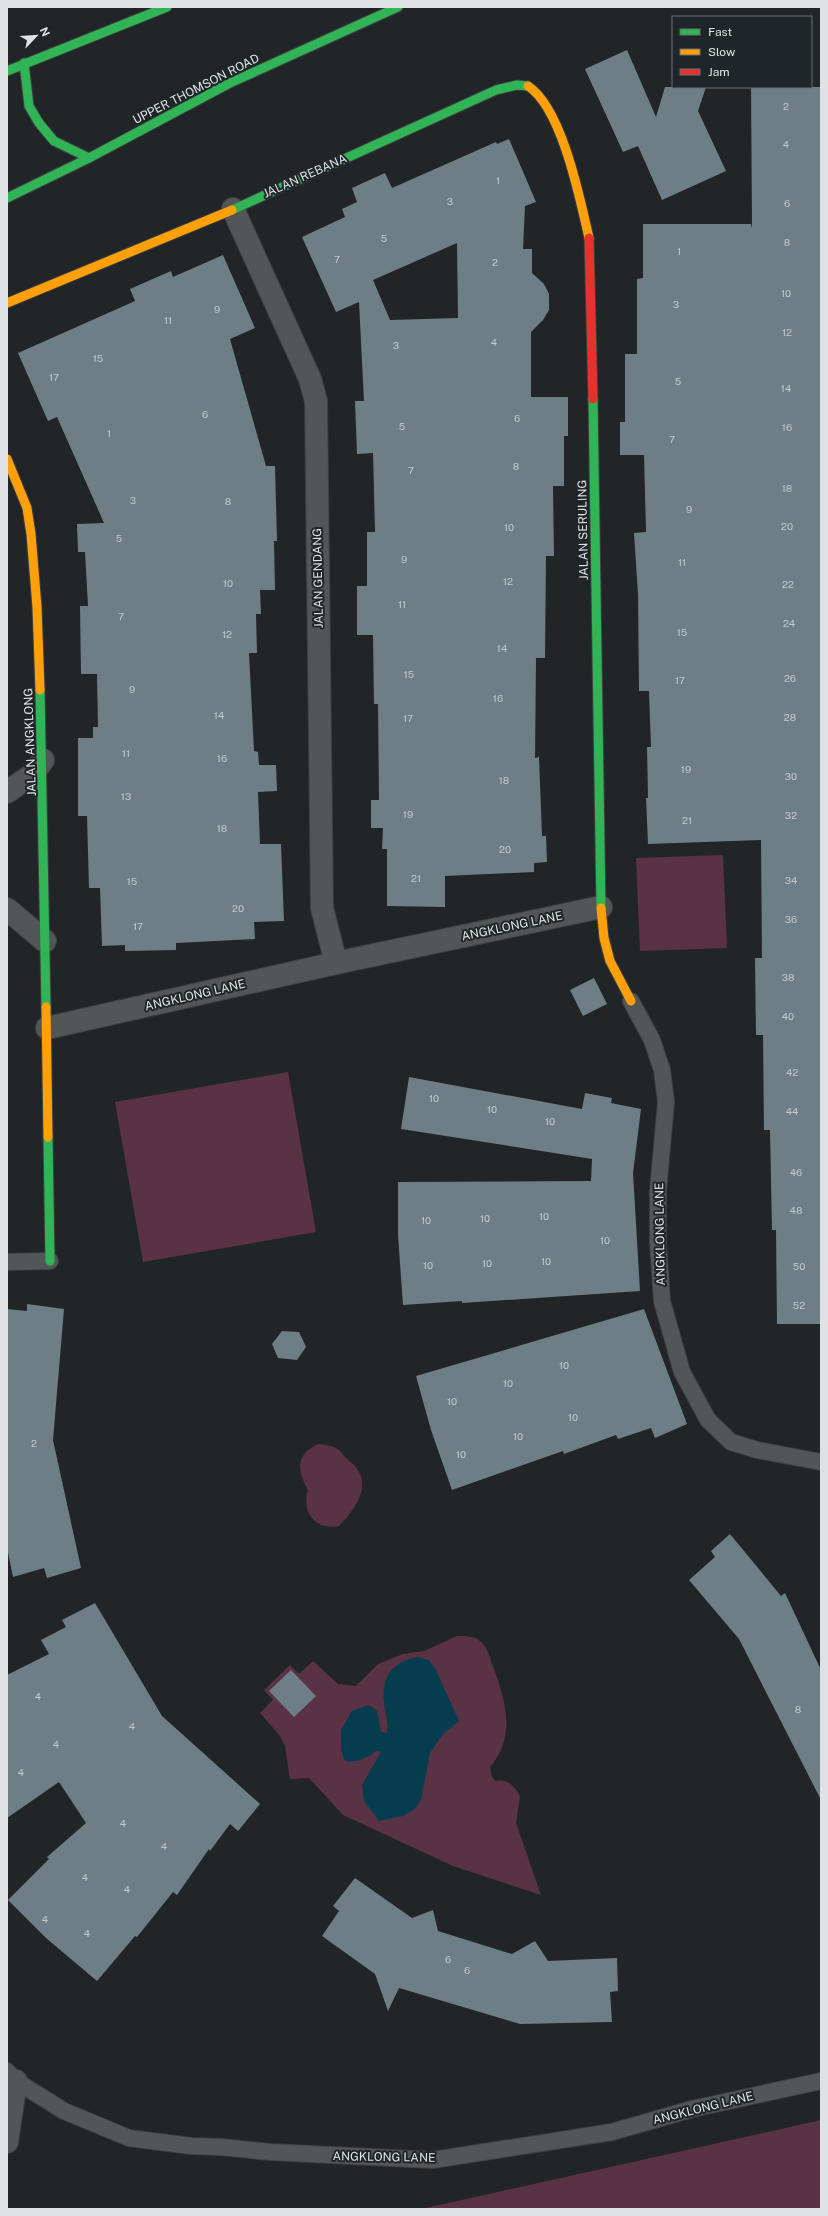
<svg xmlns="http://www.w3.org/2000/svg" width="828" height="2216" font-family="'Public Sans',sans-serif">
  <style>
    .green { fill: #593345 }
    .water { fill: #053d4f }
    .building { fill: #6e7e86; fill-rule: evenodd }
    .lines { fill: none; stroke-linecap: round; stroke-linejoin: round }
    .lane-casing { stroke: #3d4042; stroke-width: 18 }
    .street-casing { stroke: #3d4042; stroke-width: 24 }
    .fast-casing { stroke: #3d4042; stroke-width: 11 }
    .slow-casing { stroke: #3d4042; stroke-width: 11 }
    .jam-casing { stroke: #3d4042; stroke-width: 11 }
    .lane { stroke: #535657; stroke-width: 16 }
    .street { stroke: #535657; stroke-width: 22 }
    .fast { stroke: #30b455; stroke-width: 9 }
    .slow { stroke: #ff9f0a; stroke-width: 9 }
    .jam { stroke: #e5322d; stroke-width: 9 }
    .labels { text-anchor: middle; stroke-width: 4; stroke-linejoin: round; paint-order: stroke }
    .number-label { font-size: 10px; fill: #c2c9cc }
    .street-label { font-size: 12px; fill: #dee2e4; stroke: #1f2629 }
  </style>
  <rect width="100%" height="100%" fill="#212527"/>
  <g class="green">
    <path d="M 723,855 L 727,948 L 640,951 L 636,858 Z"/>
    <path d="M 288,1072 L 316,1232 L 143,1262 L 115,1102 Z"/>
    <path d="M 318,1444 C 326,1445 336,1446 341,1452 C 343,1454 344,1457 347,1459 C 376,1480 358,1506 339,1526 C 316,1531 301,1513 308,1490 C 297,1470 295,1455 318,1444 Z"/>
    <path d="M 457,1636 C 465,1636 474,1636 480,1641 C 488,1647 490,1659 494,1669 C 506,1703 516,1737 490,1767 L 492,1777 L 495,1781 C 509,1779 513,1785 520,1796 L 516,1823 L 541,1895 L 453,1866 L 343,1815 L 309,1778 L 290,1779 L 285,1746 L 280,1736 L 260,1713 L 273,1700 L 264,1690 L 290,1665 L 299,1674 L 313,1661 L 338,1684 L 356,1686 L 378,1664 L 403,1654 L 424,1651 Z"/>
    <path d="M 821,2120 L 821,2209 L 421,2209 Z"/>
  </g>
  <path class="water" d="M 418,1657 L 429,1660 L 436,1670 L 459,1721 L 444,1733 L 430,1753 L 421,1800 L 415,1809 L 403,1816 L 379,1821 L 364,1801 L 362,1785 L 381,1752 L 376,1751 C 366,1758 358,1763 345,1761 L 341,1750 L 341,1730 L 352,1711 L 368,1705 L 377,1711 L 381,1732 L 387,1733 C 389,1721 385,1713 384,1702 C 381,1677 393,1661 418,1657 Z"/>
  <g class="building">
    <path d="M 627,50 L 656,117 L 665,87 L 706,87 L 698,111 L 726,171 L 662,200 L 638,146 L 623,152 L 585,69 Z"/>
    <path d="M 751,87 L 821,87 L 821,1324 L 777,1324 L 776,1230 L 772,1230 L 770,1130 L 764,1130 L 763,1035 L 756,1035 L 755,958 L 762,958 L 761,840 L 648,844 L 646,798 L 648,798 L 647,747 L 651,747 L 649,691 L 639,691 L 638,594 L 634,533 L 646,532 L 644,455 L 620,455 L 620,422 L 625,422 L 625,354 L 637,354 L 637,279 L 643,278 L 643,224 L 751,224 L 752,228 Z"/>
    <path d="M 509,139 L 536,202 L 525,206 L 523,249 L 532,249 L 532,273 L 544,284 L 549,294 L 549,310 L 543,320 L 531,332 L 531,397 L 568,397 L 568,436 L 564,436 L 564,486 L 553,486 L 554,556 L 546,556 L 545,658 L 536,658 L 535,758 L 539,757 L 542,836 L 546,836 L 547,862 L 534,863 L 534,872 L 445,876 L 445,907 L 387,906 L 387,849 L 382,849 L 383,828 L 371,828 L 371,800 L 379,800 L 378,704 L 374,704 L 373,635 L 357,635 L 357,586 L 367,586 L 367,532 L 375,532 L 373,453 L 357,454 L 355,401 L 364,401 L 359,302 L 336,312 L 302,237 L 345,217 L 342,209 L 357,202 L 352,188 L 385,173 L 392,188 L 496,142 L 497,144 ZM 457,243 L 458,318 L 390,320 L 373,280 Z"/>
    <path d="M 223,255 L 255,328 L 230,339 L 266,466 L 275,466 L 277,541 L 274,541 L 275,590 L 260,590 L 261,614 L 256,614 L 257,653 L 249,653 L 254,751 L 258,752 L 259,765 L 276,765 L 277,791 L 258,792 L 260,844 L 281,844 L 284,921 L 254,922 L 255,939 L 176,943 L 176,950 L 125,951 L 125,945 L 102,946 L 100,888 L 89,888 L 87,816 L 78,816 L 78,738 L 93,738 L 93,727 L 98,727 L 97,674 L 81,674 L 80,606 L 88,606 L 85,552 L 78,552 L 77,524 L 104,523 L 57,417 L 48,421 L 18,353 L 135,301 L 130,289 L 171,271 L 173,277 Z"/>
    <path d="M 594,978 L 607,1004 L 583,1016 L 570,990 Z"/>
    <path d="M 409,1077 L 582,1109 L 585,1093 L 612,1098 L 611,1103 L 641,1109 L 633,1173 L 640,1291 L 462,1303 L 462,1301 L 403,1305 L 398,1235 L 398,1182 L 591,1181 L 592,1159 L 401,1129 Z"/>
    <path d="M 27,1304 L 64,1309 L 53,1440 L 81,1568 L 47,1578 L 44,1568 L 13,1577 L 7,1548 L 7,1309 L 27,1311 Z"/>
    <path d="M 644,1309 L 687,1424 L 655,1438 L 651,1428 L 618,1439 L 616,1435 L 564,1454 L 563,1451 L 452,1490 L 431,1430 L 416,1376 Z"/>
    <path d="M 282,1331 L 299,1332 L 306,1347 L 297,1360 L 278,1358 L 272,1344 Z"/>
    <path d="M 730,1534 L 781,1596 L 785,1593 L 821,1670 L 821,1800 L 739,1639 L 689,1580 L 715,1557 L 711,1551 Z"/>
    <path d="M 95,1603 L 162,1716 L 260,1804 L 238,1831 L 230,1824 L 210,1851 L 209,1849 L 177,1895 L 173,1892 L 137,1937 L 135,1936 L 97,1981 L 46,1938 L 8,1900 L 49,1859 L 47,1857 L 86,1823 L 59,1782 L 7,1818 L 7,1675 L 49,1654 L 41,1640 L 66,1627 L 62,1620 Z"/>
    <path d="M 291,1670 L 316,1696 L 294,1717 L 269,1691 Z"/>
    <path d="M 355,1878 L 412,1918 L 433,1910 L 438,1931 L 512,1954 L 535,1941 L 548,1961 L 617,1958 L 618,1991 L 610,1992 L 612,2022 L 520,2024 L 399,1988 L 388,2011 L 375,1974 L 322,1936 L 339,1911 L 333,1906 Z"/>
  </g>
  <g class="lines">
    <g class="lane-casing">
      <g id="lane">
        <path d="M 631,1001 L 652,1040 L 662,1070 L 666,1102 L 658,1191 L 658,1243 L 662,1301 L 682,1372 L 708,1420 L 731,1442 L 757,1450 L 821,1462"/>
        <path d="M 7,1262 L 50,1261"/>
        <path d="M 7,2071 L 16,2081 L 64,2111 L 129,2138 L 191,2146 L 221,2147 L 270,2152 L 433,2160 L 612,2132 L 692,2109 L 821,2081"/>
      </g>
    </g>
    <g class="street-casing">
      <g id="street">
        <path d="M 233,209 L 310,379 L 316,401 L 322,908 L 336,963"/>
        <path d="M 7,792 L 32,775 L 43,760"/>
        <path d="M 7,909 L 45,941"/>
        <path d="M 47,1028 L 336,963 L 601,907"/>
        <path d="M 7,2142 L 16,2081"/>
      </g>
    </g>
    <g class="fast-casing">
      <g id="fast">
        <path d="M 24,63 L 29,106 L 39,123 L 54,141 L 89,158"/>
        <path d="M 7,71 L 167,7"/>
        <path d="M 7,198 L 89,158 L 230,83 L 398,7"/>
        <path d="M 232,210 L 496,90 L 517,85 L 528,86"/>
        <path d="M 593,399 L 601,908"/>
        <path d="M 40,690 L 46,1007"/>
        <path d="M 48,1137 L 50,1261"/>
      </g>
    </g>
    <g class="slow-casing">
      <g id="slow">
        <path d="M 528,86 C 562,108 580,199 589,238"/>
        <path d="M 7,303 L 232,210"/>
        <path d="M 7,459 L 27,508 L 31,534 L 37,607 L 40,690"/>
        <path d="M 601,908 L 604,938 L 610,961 L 631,1001"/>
        <path d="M 46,1007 L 48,1137"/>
      </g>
    </g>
    <g class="jam-casing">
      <path id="jam" d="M 589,238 L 593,399"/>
    </g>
    <use href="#lane" class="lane"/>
    <use href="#street" class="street"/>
    <use href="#fast" class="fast"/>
    <use href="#slow" class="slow"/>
    <use href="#jam" class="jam"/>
  </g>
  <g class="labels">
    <g class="number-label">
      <text x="786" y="110">2</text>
      <text x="786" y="148">4</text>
      <text x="498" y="184">1</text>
      <text x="450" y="205">3</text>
      <text x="787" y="207">6</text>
      <text x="384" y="242">5</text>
      <text x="787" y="246">8</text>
      <text x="679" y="255">1</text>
      <text x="337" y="263">7</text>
      <text x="495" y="266">2</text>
      <text x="786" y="297">10</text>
      <text x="676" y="308">3</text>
      <text x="217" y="313">9</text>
      <text x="168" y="324">11</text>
      <text x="787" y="336">12</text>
      <text x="494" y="346">4</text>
      <text x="396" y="349">3</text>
      <text x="98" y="362">15</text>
      <text x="54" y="381">17</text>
      <text x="678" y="385">5</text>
      <text x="786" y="392">14</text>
      <text x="205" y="418">6</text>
      <text x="517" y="422">6</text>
      <text x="402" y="430">5</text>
      <text x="787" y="431">16</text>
      <text x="109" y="437">1</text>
      <text x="672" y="443">7</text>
      <text x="516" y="470">8</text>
      <text x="411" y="474">7</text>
      <text x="787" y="492">18</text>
      <text x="133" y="504">3</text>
      <text x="228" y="505">8</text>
      <text x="689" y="513">9</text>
      <text x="787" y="530">20</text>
      <text x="509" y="531">10</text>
      <text x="119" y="542">5</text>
      <text x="404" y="563">9</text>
      <text x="682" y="566">11</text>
      <text x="508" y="585">12</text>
      <text x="228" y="587">10</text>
      <text x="788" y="588">22</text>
      <text x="402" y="608">11</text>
      <text x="121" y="620">7</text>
      <text x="789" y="627">24</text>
      <text x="682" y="636">15</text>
      <text x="227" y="638">12</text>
      <text x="502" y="652">14</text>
      <text x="409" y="678">15</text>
      <text x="790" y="682">26</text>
      <text x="680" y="684">17</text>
      <text x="132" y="693">9</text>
      <text x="498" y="702">16</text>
      <text x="219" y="719">14</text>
      <text x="790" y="721">28</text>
      <text x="408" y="722">17</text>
      <text x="126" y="757">11</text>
      <text x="222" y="762">16</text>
      <text x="686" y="773">19</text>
      <text x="791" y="780">30</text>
      <text x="504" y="784">18</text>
      <text x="126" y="800">13</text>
      <text x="408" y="818">19</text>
      <text x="791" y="819">32</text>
      <text x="687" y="824">21</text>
      <text x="222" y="832">18</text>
      <text x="505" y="853">20</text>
      <text x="416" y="882">21</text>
      <text x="791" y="884">34</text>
      <text x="132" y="885">15</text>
      <text x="238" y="912">20</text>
      <text x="791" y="923">36</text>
      <text x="138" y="930">17</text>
      <text x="788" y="981">38</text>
      <text x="788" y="1020">40</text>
      <text x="792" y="1076">42</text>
      <text x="434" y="1102">10</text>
      <text x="492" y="1113">10</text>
      <text x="792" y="1115">44</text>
      <text x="550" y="1125">10</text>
      <text x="796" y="1176">46</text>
      <text x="796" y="1214">48</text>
      <text x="544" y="1220">10</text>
      <text x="485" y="1222">10</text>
      <text x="426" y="1224">10</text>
      <text x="605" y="1244">10</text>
      <text x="546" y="1265">10</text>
      <text x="487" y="1267">10</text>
      <text x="428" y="1269">10</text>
      <text x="799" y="1270">50</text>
      <text x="799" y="1309">52</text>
      <text x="564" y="1369">10</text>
      <text x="508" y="1387">10</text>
      <text x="452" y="1405">10</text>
      <text x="573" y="1421">10</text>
      <text x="518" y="1440">10</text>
      <text x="34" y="1447">2</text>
      <text x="461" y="1458">10</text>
      <text x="38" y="1700">4</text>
      <text x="798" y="1713">8</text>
      <text x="132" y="1730">4</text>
      <text x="56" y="1748">4</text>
      <text x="21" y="1776">4</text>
      <text x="123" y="1827">4</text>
      <text x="164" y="1850">4</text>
      <text x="85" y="1881">4</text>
      <text x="127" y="1893">4</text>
      <text x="45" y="1923">4</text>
      <text x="87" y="1937">4</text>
      <text x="448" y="1963">6</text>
      <text x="467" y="1974">6</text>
    </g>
    <g class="street-label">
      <text transform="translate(196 89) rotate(-27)" y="4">UPPER THOMSON ROAD</text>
      <text transform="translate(305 176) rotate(-24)" y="4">JALAN REBANA</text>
      <text transform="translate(583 530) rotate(-91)" y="4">JALAN SERULING</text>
      <text transform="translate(318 578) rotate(-91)" y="4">JALAN GENDANG</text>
      <text transform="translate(30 742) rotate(-92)" y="4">JALAN ANGKLONG</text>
      <text transform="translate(512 926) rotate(-12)" y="4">ANGKLONG LANE</text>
      <text transform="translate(195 995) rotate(-13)" y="4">ANGKLONG LANE</text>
      <text transform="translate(660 1234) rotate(-91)" y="4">ANGKLONG LANE</text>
      <text transform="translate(703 2108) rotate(-14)" y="4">ANGKLONG LANE</text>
      <text transform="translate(384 2157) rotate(1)" y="4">ANGKLONG LANE</text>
    </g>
  </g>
  <rect width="828" height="2216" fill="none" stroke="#dee2e4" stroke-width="16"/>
  <rect x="672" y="16" width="140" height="72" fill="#1f2629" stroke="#6b7174"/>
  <rect x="680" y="29" width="20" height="6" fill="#30b455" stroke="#6b7174"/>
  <text x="708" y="36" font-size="12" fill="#dee2e4">Fast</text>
  <rect x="680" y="49" width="20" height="6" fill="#ff9f0a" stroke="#6b7174"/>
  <text x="708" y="56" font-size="12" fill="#dee2e4">Slow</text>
  <rect x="680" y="69" width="20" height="6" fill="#e5322d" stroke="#6b7174"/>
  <text x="708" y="76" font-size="12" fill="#dee2e4">Jam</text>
  <g transform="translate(36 36) rotate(65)" stroke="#1f2629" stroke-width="3" paint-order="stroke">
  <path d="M0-3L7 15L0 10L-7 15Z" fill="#dee2e4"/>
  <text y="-6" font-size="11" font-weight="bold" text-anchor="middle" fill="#dee2e4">N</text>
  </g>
</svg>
